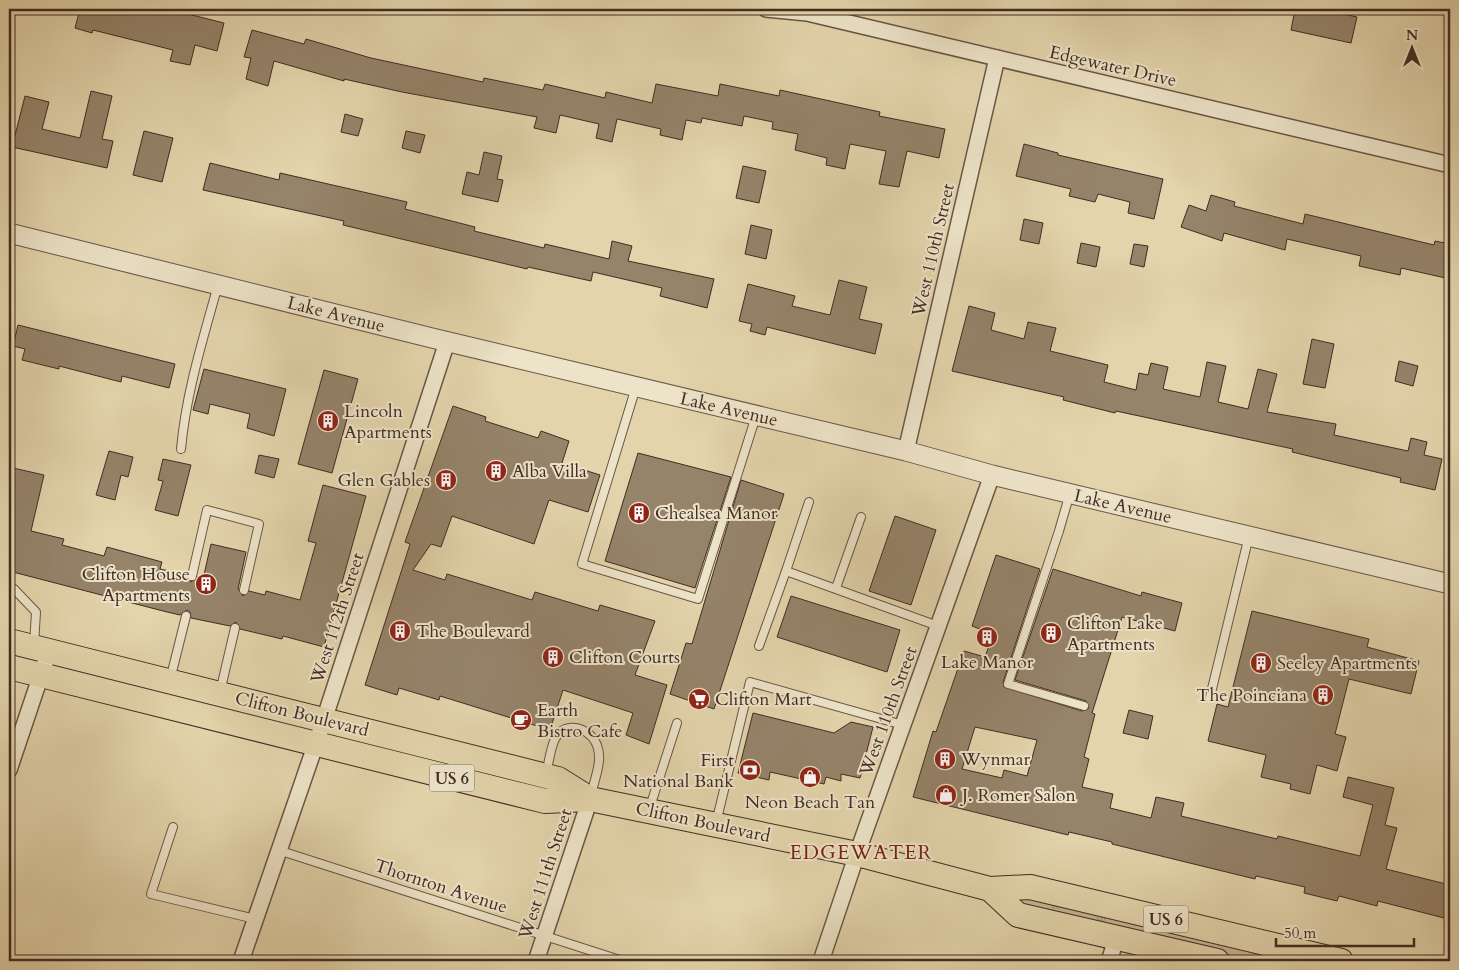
<svg xmlns="http://www.w3.org/2000/svg" width="1459" height="970" font-family="Cardo,serif">
  <style>
    .grass { fill: url(#grass-tufts); stroke: #84725c }
    .building { fill: #95836a; stroke: #402c23; fill-rule: evenodd }
    .lines { fill: none; stroke-linecap: round; stroke-linejoin: round }
    .service-casing { stroke: #695645; stroke-width: 10 }
    .minor-casing { stroke: #695645; stroke-width: 18 }
    .tertiary-casing { stroke: #695645; stroke-width: 21 }
    .primary-casing { stroke: #402c23; stroke-width: 26 }
    .service { stroke: #ede3c8; stroke-width: 8 }
    .minor { stroke: #ede3c8; stroke-width: 15 }
    .tertiary { stroke: #ede3c8; stroke-width: 19 }
    .primary { stroke: #e3d4ab; stroke-width: 24 }
    .labels { text-anchor: middle; stroke-width: 4; stroke-linejoin: round; paint-order: stroke }
    .shield { fill: #ede3c8; stroke: #746354; stroke-width: 1 }
    .shield-label { font-size: 16px; font-weight: bold; fill: #402c23 }
    .street-label { font-size: 18px; fill: #402c23; stroke: #ede3c8 }
    .poi-label { font-size: 18px; fill: #402c23; stroke: #ede3c8; text-anchor: start }
    .quarter-label { font-size: 20px; letter-spacing: 1px; fill: #7a1f14; stroke: #ede3c8 }
  </style>
  <defs>
    <pattern id="grass-tufts" width="24" height="20" patternUnits="userSpaceOnUse" patternTransform="scale(1.25)"><rect width="24" height="20" fill="#c7b794"/><path d="M3 7l-1-3M5 7V3M7 7l1-3M15 17l-1-3M17 17v-4M19 17l1-3" fill="none" stroke="#a39578"/></pattern>
  </defs>
  <rect width="100%" height="100%" fill="#e3d4ab"/>
  <filter id="stains"><feTurbulence type="fractalNoise" baseFrequency=".004" numOctaves="4"/><feColorMatrix values="0 0 0 0 .2 0 0 0 0 .09 0 0 0 0 .02 0 0 0 .5 -.17"/></filter>
  <radialGradient id="worn" r=".72"><stop offset=".6" stop-color="#630" stop-opacity="0"/><stop offset="1" stop-color="#630" stop-opacity=".3"/></radialGradient>
  <path class="grass" d="M 990,889 L 1341,961 L 1217,961 L 1018,915 Z"/>
  <g class="building">
    <path d="M 80,9 L 168,9 L 224,23 L 217,51 L 195,45 L 190,65 L 170,61 L 173,50 L 93,30 L 92,33 L 75,28 Z"/>
    <path d="M 1295,9 L 1320,9 L 1357,17 L 1351,43 L 1291,30 Z"/>
    <path d="M 252,30 L 304,44 L 306,39 L 371,58 L 483,82 L 484,78 L 543,90 L 545,84 L 605,98 L 606,92 L 652,103 L 656,84 L 718,96 L 720,84 L 779,96 L 780,90 L 880,112 L 879,116 L 945,129 L 939,158 L 907,151 L 899,187 L 879,184 L 886,151 L 850,144 L 845,169 L 826,165 L 827,158 L 795,150 L 798,134 L 772,129 L 773,122 L 744,116 L 742,126 L 702,118 L 701,123 L 686,120 L 682,140 L 660,135 L 661,129 L 617,119 L 612,142 L 596,138 L 599,124 L 560,115 L 556,133 L 534,128 L 537,117 L 402,92 L 344,79 L 344,81 L 274,61 L 268,86 L 246,79 L 251,58 L 244,57 Z"/>
    <path d="M 91,91 L 112,96 L 102,139 L 113,141 L 107,168 L 12,147 L 25,96 L 49,102 L 42,129 L 80,138 Z"/>
    <path d="M 345,114 L 363,119 L 358,136 L 341,132 Z"/>
    <path d="M 144,131 L 173,138 L 162,182 L 133,175 Z"/>
    <path d="M 406,131 L 425,135 L 420,153 L 402,148 Z"/>
    <path d="M 1024,144 L 1058,153 L 1058,155 L 1163,179 L 1154,219 L 1128,213 L 1130,202 L 1098,194 L 1095,202 L 1069,196 L 1071,189 L 1016,176 Z"/>
    <path d="M 484,152 L 502,156 L 497,179 L 503,180 L 498,202 L 462,194 L 467,172 L 479,175 Z"/>
    <path d="M 210,163 L 279,180 L 280,173 L 407,202 L 405,209 L 475,227 L 474,231 L 544,248 L 545,244 L 609,259 L 612,241 L 632,246 L 628,261 L 714,279 L 707,308 L 660,296 L 662,288 L 593,272 L 591,281 L 528,267 L 527,269 L 343,225 L 344,221 L 203,190 Z"/>
    <path d="M 743,166 L 766,171 L 759,203 L 736,198 Z"/>
    <path d="M 1211,195 L 1235,202 L 1234,206 L 1303,224 L 1305,214 L 1434,245 L 1435,241 L 1450,244 L 1450,279 L 1401,268 L 1400,275 L 1359,266 L 1361,256 L 1287,239 L 1285,250 L 1224,233 L 1222,241 L 1181,227 L 1189,205 L 1206,211 Z"/>
    <path d="M 1024,219 L 1043,223 L 1039,244 L 1020,240 Z"/>
    <path d="M 751,225 L 772,230 L 766,259 L 745,254 Z"/>
    <path d="M 1081,243 L 1100,247 L 1096,267 L 1077,263 Z"/>
    <path d="M 1134,244 L 1148,246 L 1144,267 L 1130,264 Z"/>
    <path d="M 839,280 L 867,287 L 859,319 L 882,324 L 875,354 L 767,327 L 765,335 L 750,331 L 752,324 L 739,321 L 748,284 L 795,296 L 792,306 L 830,315 Z"/>
    <path d="M 969,306 L 995,313 L 991,330 L 1024,339 L 1028,322 L 1056,328 L 1050,351 L 1108,365 L 1104,382 L 1136,390 L 1139,373 L 1148,375 L 1151,363 L 1168,367 L 1163,389 L 1200,397 L 1207,362 L 1226,366 L 1218,402 L 1248,409 L 1258,369 L 1277,374 L 1267,412 L 1336,424 L 1334,435 L 1408,451 L 1411,438 L 1427,442 L 1424,455 L 1442,459 L 1435,490 L 1400,482 L 1401,478 L 1292,452 L 1293,449 L 1116,411 L 1115,413 L 1063,400 L 1064,397 L 952,371 Z"/>
    <path d="M 18,325 L 175,364 L 169,388 L 122,376 L 121,382 L 59,366 L 59,369 L 22,360 L 25,349 L 13,346 Z"/>
    <path d="M 1312,339 L 1334,344 L 1325,388 L 1303,384 Z"/>
    <path d="M 1399,361 L 1418,366 L 1413,386 L 1395,381 Z"/>
    <path d="M 204,369 L 286,389 L 274,436 L 247,428 L 250,414 L 210,404 L 208,414 L 193,410 Z"/>
    <path d="M 324,370 L 358,379 L 332,473 L 298,464 Z"/>
    <path d="M 453,406 L 486,417 L 485,421 L 538,438 L 541,431 L 569,441 L 562,463 L 600,475 L 588,512 L 549,500 L 534,544 L 452,516 L 441,547 L 431,544 L 413,570 L 445,580 L 447,574 L 532,600 L 535,592 L 598,611 L 600,605 L 655,621 L 635,675 L 667,685 L 649,744 L 626,735 L 633,713 L 563,690 L 550,730 L 440,696 L 439,700 L 399,688 L 397,695 L 365,685 L 410,544 L 405,542 Z"/>
    <path d="M 109,451 L 133,457 L 128,477 L 121,475 L 115,500 L 96,495 Z"/>
    <path d="M 638,453 L 731,477 L 695,588 L 605,561 Z"/>
    <path d="M 259,455 L 279,459 L 274,478 L 255,473 Z"/>
    <path d="M 163,459 L 191,465 L 178,516 L 155,510 L 163,481 L 158,480 Z"/>
    <path d="M 9,467 L 44,475 L 31,531 L 64,539 L 62,545 L 104,556 L 107,547 L 162,562 L 160,569 L 187,575 L 191,582 L 197,577 L 203,579 L 211,544 L 246,552 L 238,589 L 243,596 L 249,591 L 265,595 L 266,591 L 300,600 L 316,543 L 308,541 L 323,485 L 366,496 L 324,647 L 283,636 L 282,639 L 240,629 L 236,622 L 230,626 L 191,618 L 190,612 L 187,610 L 180,615 L 167,612 L 9,571 Z"/>
    <path d="M 741,480 L 784,494 L 714,709 L 670,694 L 686,643 L 692,644 Z"/>
    <path d="M 895,516 L 936,530 L 911,605 L 869,591 Z"/>
    <path d="M 996,555 L 1040,569 L 1003,682 L 1004,687 L 1082,711 L 1089,708 L 1086,701 L 1015,680 L 1053,569 L 1141,596 L 1142,592 L 1182,603 L 1175,631 L 1122,617 L 1092,713 L 1095,714 L 1084,757 L 1089,759 L 1082,787 L 1113,794 L 1110,808 L 1151,818 L 1156,797 L 1184,803 L 1181,816 L 1277,839 L 1278,836 L 1360,856 L 1373,805 L 1343,797 L 1348,777 L 1394,788 L 1385,825 L 1397,828 L 1386,869 L 1450,885 L 1450,909 L 1448,919 L 1378,901 L 1377,906 L 1339,896 L 1337,901 L 1304,893 L 1305,887 L 1256,876 L 1255,879 L 1112,844 L 1112,842 L 1069,832 L 1068,835 L 913,797 L 933,731 L 936,732 L 964,651 L 985,657 L 993,634 L 972,626 ZM 975,727 L 1037,740 L 1027,776 L 1004,770 L 1002,778 L 962,769 Z"/>
    <path d="M 791,596 L 900,630 L 887,672 L 777,637 Z"/>
    <path d="M 1252,611 L 1369,639 L 1367,647 L 1419,661 L 1411,694 L 1349,679 L 1335,734 L 1346,737 L 1337,771 L 1317,765 L 1310,794 L 1290,789 L 1291,784 L 1261,777 L 1266,755 L 1208,741 L 1217,704 L 1228,707 Z"/>
    <path d="M 1129,710 L 1153,716 L 1148,739 L 1123,733 Z"/>
    <path d="M 753,713 L 834,733 L 851,722 L 873,727 L 860,778 L 841,774 L 841,781 L 826,777 L 824,784 L 770,772 L 769,780 L 738,773 Z"/>
  </g>
  <g class="lines">
    <g class="service-casing">
      <g id="service">
        <path d="M 636,387 L 582,564 L 698,599 L 756,416"/>
        <path d="M 181,449 C 186,393 203,339 218,285"/>
        <path d="M 1070,493 L 1059,531 L 1008,684 L 1084,706"/>
        <path d="M 786,571 L 809,502"/>
        <path d="M 192,576 L 207,510 L 259,524 L 244,590"/>
        <path d="M 9,588 L 14,589 L 36,612 L 34,645"/>
        <path d="M 836,588 L 861,517"/>
        <path d="M 759,646 L 786,571 L 938,626"/>
        <path d="M 170,680 L 186,616"/>
        <path d="M 220,692 L 235,628"/>
        <path d="M 1210,697 L 1249,536"/>
        <path d="M 546,774 C 549,763 550,749 555,739 C 565,718 594,729 598,749 C 602,762 594,781 591,795"/>
        <path d="M 649,810 L 677,723"/>
        <path d="M 716,823 L 750,682 L 903,725"/>
        <path d="M 173,827 L 151,894 L 255,919"/>
        <path d="M 278,850 L 623,961"/>
        <path d="M 9,958 L 17,961"/>
      </g>
    </g>
    <g class="minor-casing">
      <g id="minor">
        <path d="M 766,9 L 807,13 L 1450,165"/>
        <path d="M 906,451 L 997,58"/>
        <path d="M 9,770 L 49,651"/>
        <path d="M 241,961 L 324,720 L 447,342"/>
        <path d="M 536,961 L 590,799"/>
        <path d="M 821,961 L 857,854 L 992,475"/>
        <path d="M 1109,961 L 1117,937"/>
      </g>
    </g>
    <g class="tertiary-casing">
      <path id="tertiary" d="M 9,233 L 432,338 L 906,451 L 992,475 L 1450,584"/>
    </g>
    <g class="primary-casing">
      <g id="primary">
        <path d="M 9,641 L 558,779 L 590,799"/>
        <path d="M 9,667 L 545,801 L 590,799 L 857,854 L 990,889 L 1030,887 L 1341,961"/>
        <path d="M 990,889 L 1018,915 L 1217,961"/>
      </g>
    </g>
    <use href="#service" class="service"/>
    <use href="#minor" class="minor"/>
    <use href="#tertiary" class="tertiary"/>
    <use href="#primary" class="primary"/>
  </g>
  <defs>
    <g id="building-disc" transform="scale(1.125)"><circle r="9.5" fill="#8f2418" stroke="#ede3c8"/><path d="M-4-6H4V6H1V3H-1V6H-4ZM-2.5-4.3h1.7v1.8h-1.7ZM.8-4.3h1.7v1.8H.8ZM-2.5-1h1.7V.8h-1.7ZM.8-1h1.7V.8H.8Z" fill="#fff"/></g>
    <g id="supermarket-disc" transform="scale(1.125)"><circle r="9.5" fill="#8f2418" stroke="#ede3c8"/><path d="M-6-5.5h2.5l.6 2H6L4.5 2H-2.5L-4.4-4H-6ZM-1.5 3.2a1.3 1.3 0 1 0 .1 0ZM3 3.2a1.3 1.3 0 1 0 .1 0Z" fill="#fff"/></g>
    <g id="cafe-disc" transform="scale(1.125)"><circle r="9.5" fill="#8f2418" stroke="#ede3c8"/><path d="M-5.5-4.5H6V0H3Q3 3.5 0 3.5H-2.5Q-5.5 3.5-5.5 0ZM3-3.2v2h1.7v-2ZM-6 4.5H4V6H-6Z" fill="#fff"/></g>
    <g id="bank-disc" transform="scale(1.125)"><circle r="9.5" fill="#8f2418" stroke="#ede3c8"/><path d="M-6-4H6V4H-6ZM0-2.3a2.3 2.3 0 1 0 0 4.6a2.3 2.3 0 1 0 0-4.6Z" fill="#fff"/></g>
    <g id="shop-disc" transform="scale(1.125)"><circle r="9.5" fill="#8f2418" stroke="#ede3c8"/><path d="M-5-2.5h2.3a2.7 3.5 0 0 1 5.4 0H5L5.5 6h-11ZM-1.5-2.5h3a1.5 2.3 0 0 0-3 0Z" fill="#fff"/></g>
  </defs>
  <g fill-rule="evenodd">
    <use href="#building-disc" x="328" y="421"/>
    <use href="#building-disc" x="496" y="471"/>
    <use href="#building-disc" x="446" y="480"/>
    <use href="#building-disc" x="639" y="513"/>
    <use href="#building-disc" x="206" y="584"/>
    <use href="#building-disc" x="400" y="631"/>
    <use href="#building-disc" x="1051" y="633"/>
    <use href="#building-disc" x="987" y="637"/>
    <use href="#building-disc" x="553" y="657"/>
    <use href="#building-disc" x="1261" y="663"/>
    <use href="#building-disc" x="1323" y="695"/>
    <use href="#supermarket-disc" x="699" y="699"/>
    <use href="#cafe-disc" x="521" y="720"/>
    <use href="#building-disc" x="945" y="759"/>
    <use href="#bank-disc" x="750" y="770"/>
    <use href="#shop-disc" x="810" y="777"/>
    <use href="#shop-disc" x="946" y="795"/>
  </g>
  <g class="labels">
    <g class="shield">
      <rect x="429.5" y="764.5" width="45" height="27" rx="4"/>
      <rect x="1143.5" y="905.5" width="45" height="27" rx="4"/>
    </g>
    <g class="shield-label">
      <text x="452" y="784">US 6</text>
      <text x="1166" y="925">US 6</text>
    </g>
    <g class="street-label">
      <text transform="translate(1113 66) rotate(13)" y="6">Edgewater Drive</text>
      <text transform="translate(933 250) rotate(-77)" y="6">West 110th Street</text>
      <text transform="translate(336 314) rotate(14)" y="6">Lake Avenue</text>
      <text transform="translate(729 409) rotate(13)" y="6">Lake Avenue</text>
      <text transform="translate(1123 506) rotate(13)" y="6">Lake Avenue</text>
      <text transform="translate(337 618) rotate(-72)" y="6">West 112th Street</text>
      <text transform="translate(888 711) rotate(-70)" y="6">West 110th Street</text>
      <text transform="translate(302 714) rotate(14)" y="6">Clifton Boulevard</text>
      <text transform="translate(703 822) rotate(12)" y="6">Clifton Boulevard</text>
      <text transform="translate(545 874) rotate(-72)" y="6">West 111th Street</text>
      <text transform="translate(441 886) rotate(18)" y="6">Thornton Avenue</text>
    </g>
    <g class="poi-label">
      <text x="344" y="417">Lincoln<tspan x="344" dy="21">Apartments</tspan></text>
      <text x="512" y="477">Alba Villa</text>
      <text x="430" y="486" text-anchor="end">Glen Gables</text>
      <text x="655" y="519">Chealsea Manor</text>
      <text x="190" y="580" text-anchor="end">Clifton House<tspan x="190" dy="21">Apartments</tspan></text>
      <text x="1067" y="629">Clifton Lake<tspan x="1067" dy="21">Apartments</tspan></text>
      <text x="416" y="637">The Boulevard</text>
      <text x="569" y="663">Clifton Courts</text>
      <text x="987" y="668" text-anchor="middle">Lake Manor</text>
      <text x="1277" y="669">Seeley Apartments</text>
      <text x="1307" y="701" text-anchor="end">The Poinciana</text>
      <text x="715" y="705">Clifton Mart</text>
      <text x="537" y="716">Earth<tspan x="537" dy="21">Bistro Cafe</tspan></text>
      <text x="961" y="765">Wynmar</text>
      <text x="734" y="766" text-anchor="end">First<tspan x="734" dy="21">National Bank</tspan></text>
      <text x="962" y="801">J. Romer Salon</text>
      <text x="810" y="808" text-anchor="middle">Neon Beach Tan</text>
    </g>
    <g class="quarter-label">
      <text x="861" y="859">EDGEWATER</text>
    </g>
  </g>
  <rect width="1459" height="970" fill="none" stroke="#e3d4ab" stroke-width="30"/>
  <rect x="10" y="10" width="1439" height="950" fill="none" stroke="#402c23" stroke-width="2.5"/>
  <rect x="15" y="15" width="1429" height="940" fill="none" stroke="#402c23"/>
  <g transform="translate(1412 48)" stroke="#ede3c8" stroke-width="4" paint-order="stroke">
  <path d="M0-4L9 19L0 12L-9 19Z" fill="#402c23"/>
  <text y="-8" font-size="14" font-weight="bold" text-anchor="middle" fill="#402c23">N</text>
  </g>
  <path d="M1276 938v8h138v-8" fill="none" stroke="#402c23" stroke-width="2.5"/>
  <text x="1284" y="938" font-size="15" fill="#402c23" stroke="#ede3c8" stroke-width="4" paint-order="stroke">50 m</text>
  <rect width="100%" height="100%" filter="url(#stains)"/>
  <rect width="100%" height="100%" fill="url(#worn)"/>
</svg>
